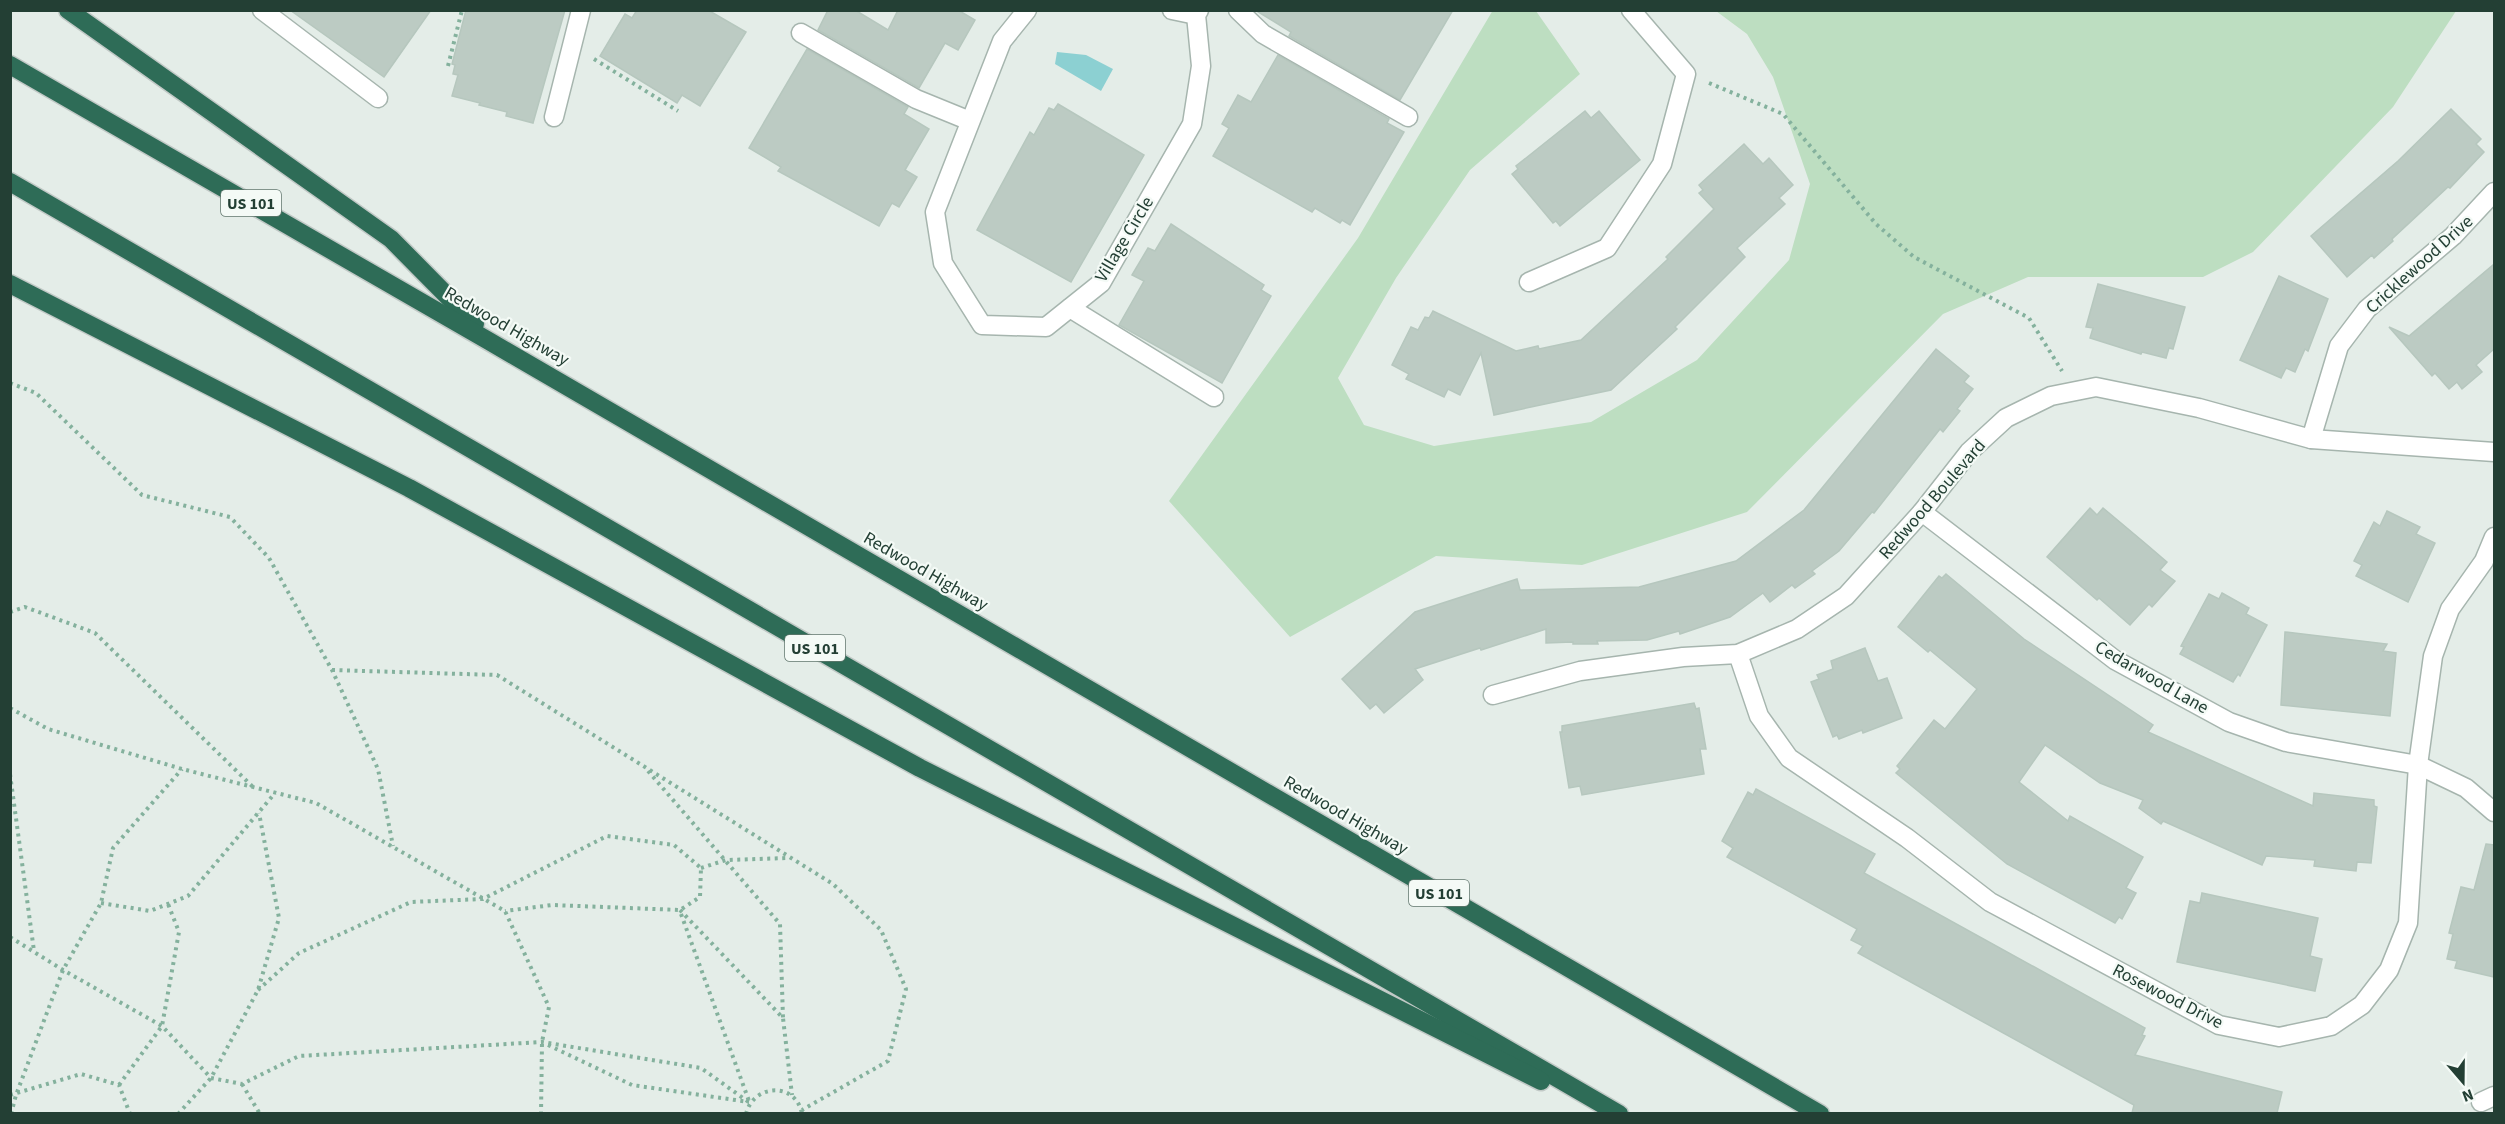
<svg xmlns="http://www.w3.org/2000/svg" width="2505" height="1124" font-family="'Source Sans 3',sans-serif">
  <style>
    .green { fill: #bddec1 }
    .water { fill: #8cd0d2 }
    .building { fill: #bccbc3; stroke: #b6c7be; stroke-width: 1.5 }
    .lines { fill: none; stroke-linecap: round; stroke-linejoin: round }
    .minor-casing { stroke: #a6b5ae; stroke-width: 21 }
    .highway-casing { stroke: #c1c9c6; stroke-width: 21 }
    .path { stroke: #84b19d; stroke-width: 4; stroke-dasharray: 3 4.5; stroke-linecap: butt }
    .minor { stroke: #fff; stroke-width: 18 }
    .highway { stroke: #2e6c57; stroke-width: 18 }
    .labels { text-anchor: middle; stroke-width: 4.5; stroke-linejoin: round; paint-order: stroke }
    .shield { fill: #f4faf6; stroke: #62776e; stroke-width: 1.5 }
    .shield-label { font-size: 16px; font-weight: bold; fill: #233f34 }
    .street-label { font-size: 18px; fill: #233f34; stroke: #f4faf6 }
  </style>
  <rect width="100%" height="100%" fill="#e4ede8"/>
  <path class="green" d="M 1493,10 L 1536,11 L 1580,74 L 1470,170 L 1396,278 L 1338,378 L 1364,425 L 1434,446 L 1591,422 L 1697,360 L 1789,260 L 1810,184 L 1773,77 L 1747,34 L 1716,11 L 2456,11 L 2393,107 L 2253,252 L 2203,277 L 2028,277 L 1943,314 L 1747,512 L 1582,565 L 1436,556 L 1290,637 L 1169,501 L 1358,238 Z"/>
  <path class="water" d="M 1057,52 L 1086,55 L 1113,69 L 1101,91 L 1055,64 Z"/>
  <g class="building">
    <path d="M 290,10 L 431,10 L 384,77 Z"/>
    <path d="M 466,10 L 565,10 L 533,123 L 506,116 L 507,112 L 479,105 L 480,103 L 452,96 L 458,75 L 453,74 L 455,65 L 452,64 Z"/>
    <path d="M 637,10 L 708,10 L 746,32 L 700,106 L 682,95 L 677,103 L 600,56 L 625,14 L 632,18 Z"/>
    <path d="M 828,10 L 855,10 L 888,30 L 898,10 L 958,10 L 975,20 L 958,50 L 945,43 L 919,88 L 818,30 Z"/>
    <path d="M 1255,10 L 1453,10 L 1400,100 L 1289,36 L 1291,32 Z"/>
    <path d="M 807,49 L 908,107 L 904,114 L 929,129 L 905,170 L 917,177 L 899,207 L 892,203 L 879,226 L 778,171 L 781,167 L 749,148 Z"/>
    <path d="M 1278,55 L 1389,119 L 1387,123 L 1404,132 L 1350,225 L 1342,220 L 1340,223 L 1315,208 L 1312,212 L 1213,156 L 1229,128 L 1222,124 L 1238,95 L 1251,102 Z"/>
    <path d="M 1058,104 L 1144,155 L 1071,282 L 977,230 L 1030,132 L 1034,135 L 1049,108 L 1054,110 Z"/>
    <path d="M 2451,109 L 2481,139 L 2476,144 L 2484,152 L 2450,188 L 2448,187 L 2392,239 L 2393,241 L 2374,258 L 2372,255 L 2347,277 L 2311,236 L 2398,161 Z"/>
    <path d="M 1585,111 L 1591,118 L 1599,111 L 1640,160 L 1560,226 L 1556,221 L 1553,223 L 1512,174 L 1518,169 L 1516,166 Z"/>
    <path d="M 1744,144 L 1763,164 L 1769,158 L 1793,185 L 1779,198 L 1785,204 L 1737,248 L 1745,257 L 1675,327 L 1677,329 L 1611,390 L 1494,415 L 1481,353 L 1460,395 L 1448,389 L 1444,397 L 1406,379 L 1409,374 L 1392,365 L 1411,327 L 1418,330 L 1425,317 L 1429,318 L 1433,311 L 1516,351 L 1538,346 L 1539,349 L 1581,340 L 1668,259 L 1666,257 L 1714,209 L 1699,193 L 1703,190 L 1699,185 Z"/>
    <path d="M 1171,224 L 1264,285 L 1261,290 L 1271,296 L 1222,383 L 1119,325 L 1144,281 L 1132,275 L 1148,248 L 1155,251 Z"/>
    <path d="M 2494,264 L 2494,349 L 2476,365 L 2482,372 L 2462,389 L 2457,382 L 2449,389 L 2435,373 L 2432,376 L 2389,327 L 2409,336 Z"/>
    <path d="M 2279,276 L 2328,299 L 2308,351 L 2305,349 L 2295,372 L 2286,368 L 2281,378 L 2240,360 Z"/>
    <path d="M 2098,284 L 2185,307 L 2173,349 L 2169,348 L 2166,358 L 2142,352 L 2141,354 L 2090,338 L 2093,328 L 2086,327 Z"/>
    <path d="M 1936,349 L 1969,376 L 1964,382 L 1973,389 L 1957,409 L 1960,411 L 1943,432 L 1940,429 L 1874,513 L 1872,512 L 1839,551 L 1812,571 L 1815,574 L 1795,588 L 1792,585 L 1770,602 L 1763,593 L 1730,617 L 1680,634 L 1679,631 L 1647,640 L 1597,641 L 1598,644 L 1573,644 L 1573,642 L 1546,643 L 1546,629 L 1481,650 L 1480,648 L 1415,669 L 1423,680 L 1384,713 L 1376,704 L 1370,709 L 1342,679 L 1415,612 L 1517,579 L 1520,590 L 1639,587 L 1736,561 L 1804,510 Z"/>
    <path d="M 2090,508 L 2097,515 L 2103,508 L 2146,544 L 2167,562 L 2160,570 L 2175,581 L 2152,607 L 2149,604 L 2130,625 L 2099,598 L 2097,600 L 2047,557 Z"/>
    <path d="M 2387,511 L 2420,527 L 2416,534 L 2435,543 L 2408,602 L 2356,576 L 2362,565 L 2354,561 L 2374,522 L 2380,526 Z"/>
    <path d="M 1946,574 L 2024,639 L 2153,725 L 2148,732 L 2313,806 L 2314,793 L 2374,800 L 2374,806 L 2377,807 L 2371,863 L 2357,862 L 2356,871 L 2314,866 L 2315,860 L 2266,856 L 2262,865 L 2163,821 L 2161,824 L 2139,808 L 2143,800 L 2100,783 L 2045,745 L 2019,782 L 2068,821 L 2070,816 L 2143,857 L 2126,888 L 2136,893 L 2122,919 L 2119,917 L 2115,923 L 2007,864 L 1896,773 L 1900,769 L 1897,766 L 1934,720 L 1945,729 L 1977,689 L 1930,650 L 1928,652 L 1898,627 L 1939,576 L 1942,578 Z"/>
    <path d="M 2222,593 L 2249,608 L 2246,614 L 2267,625 L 2240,676 L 2238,674 L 2233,682 L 2180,654 L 2184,647 L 2181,646 L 2209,594 L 2219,599 Z"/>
    <path d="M 2285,632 L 2387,644 L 2383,651 L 2396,653 L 2390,716 L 2281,705 Z"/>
    <path d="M 1865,648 L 1878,681 L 1887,678 L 1902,718 L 1863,733 L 1862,730 L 1839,739 L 1837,735 L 1833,737 L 1811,682 L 1819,679 L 1817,675 L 1833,669 L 1831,661 Z"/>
    <path d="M 1694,703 L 1696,709 L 1699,708 L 1706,749 L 1700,749 L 1704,774 L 1582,795 L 1580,786 L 1569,788 L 1560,732 L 1562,732 L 1562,726 Z"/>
    <path d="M 1756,789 L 1875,854 L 1864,873 L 2145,1028 L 2142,1035 L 2145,1036 L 2135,1055 L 2282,1092 L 2277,1113 L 2132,1113 L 2134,1105 L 1858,953 L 1863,946 L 1851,940 L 1857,929 L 1727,857 L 1733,848 L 1722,841 L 1748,792 L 1753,795 Z"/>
    <path d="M 2486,844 L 2494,845 L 2494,977 L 2455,968 L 2457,961 L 2447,959 L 2453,934 L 2449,933 L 2461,887 L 2474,890 Z"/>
    <path d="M 2202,893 L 2318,918 L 2310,956 L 2322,959 L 2315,991 L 2177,962 L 2190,901 L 2200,903 Z"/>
  </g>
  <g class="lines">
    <g class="minor-casing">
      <g id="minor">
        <path d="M 262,10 L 378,98"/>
        <path d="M 1027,10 L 1002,41 L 935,212 L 943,263 L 982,325 L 1046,327 L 1101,283 L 1192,124 L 1201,66 L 1196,15 L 1199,10"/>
        <path d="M 1172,10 L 1196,15"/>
        <path d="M 1238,10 L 1263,34 L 1408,117"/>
        <path d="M 801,33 L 916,99 L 970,121"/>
        <path d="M 554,117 L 581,10"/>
        <path d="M 1529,282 L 1607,248 L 1662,164 L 1686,74 L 1631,10"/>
        <path d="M 1070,308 L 1214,397"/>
        <path d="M 2311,439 L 2339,346 L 2367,309 L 2453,236 L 2494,192"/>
        <path d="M 1922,512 L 2115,660 L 2229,722 L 2286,742 L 2418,765 L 2466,788 L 2494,812"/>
        <path d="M 1738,654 L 1759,716 L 1789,758 L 1907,838 L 1990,902 L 2219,1025 L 2279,1037 L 2331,1026 L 2362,1005 L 2389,970 L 2408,923 L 2418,765 L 2433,656 L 2450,609 L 2484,561 L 2494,537"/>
        <path d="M 1493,695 L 1580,671 L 1683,657 L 1738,654 L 1797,629 L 1846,596 L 1922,512 L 1969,452 L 2006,418 L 2051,396 L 2096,387 L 2199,408 L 2311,439 L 2494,452"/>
        <path d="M 2481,1102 L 2494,1096"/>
      </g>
    </g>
    <g class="highway-casing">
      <g id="highway">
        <path d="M 68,10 L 391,239 L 475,324"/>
        <path d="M 10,65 C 615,412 1217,765 1820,1114"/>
        <path d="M 10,182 L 1619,1114"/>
        <path d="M 10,284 L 409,488 L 920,768 L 1541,1081"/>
      </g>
    </g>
    <g class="path">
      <path d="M 594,59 L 678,111"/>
      <path d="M 448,66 L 462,10"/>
      <path d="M 1709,83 L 1783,114 L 1876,224 L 1914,257 L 2029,318 L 2062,371"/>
      <path d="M 10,383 L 36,393 L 142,495 L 230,517 L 269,558 L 332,670 L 378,769 L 393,846"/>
      <path d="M 10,612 L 25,607 L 95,633 L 253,787"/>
      <path d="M 332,670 L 497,675 L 833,884 L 881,930 L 906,989 L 888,1061 L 802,1110"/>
      <path d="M 10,708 L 48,729 L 182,769 L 316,803 L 505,911 L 549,1007 L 542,1042 L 541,1114"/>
      <path d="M 648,771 L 780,924 L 783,1018"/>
      <path d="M 10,774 L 34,951"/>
      <path d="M 701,868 L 726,860 L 789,858"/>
      <path d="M 101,903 L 150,911 L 188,896 L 275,793"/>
      <path d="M 680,910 L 783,1018 L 792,1095"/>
      <path d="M 681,914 L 749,1101"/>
      <path d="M 10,937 L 63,970 L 162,1026 L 211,1078 L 242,1084 L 299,1056 L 542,1042 L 701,1068 L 750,1103"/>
      <path d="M 258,990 L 299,953 L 411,902 L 483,899 L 607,836 L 674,845 L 701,868 L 700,897 L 680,910 L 552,905 L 505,911"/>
      <path d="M 548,1045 L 632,1085 L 749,1102"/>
      <path d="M 242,1084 L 260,1114"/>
      <path d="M 119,1085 L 162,1026 L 179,932 L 168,904"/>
      <path d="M 10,1095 L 81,1074 L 119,1085 L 130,1114"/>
      <path d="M 11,1114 L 16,1095 L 63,970 L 101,903 L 113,848 L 182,769"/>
      <path d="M 178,1114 L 211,1078 L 258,990 L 279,918 L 259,813"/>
      <path d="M 746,1114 C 753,1084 796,1081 802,1114"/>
    </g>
    <use href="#minor" class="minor"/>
    <use href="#highway" class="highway"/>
  </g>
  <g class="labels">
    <g class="shield">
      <rect x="221" y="190" width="60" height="26" rx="4.5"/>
      <rect x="785" y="635" width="60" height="26" rx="4.5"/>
      <rect x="1409" y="880" width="60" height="26" rx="4.5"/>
    </g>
    <g class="shield-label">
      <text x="251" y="209">US 101</text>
      <text x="815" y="654">US 101</text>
      <text x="1439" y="899">US 101</text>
    </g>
    <g class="street-label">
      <text transform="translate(1124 239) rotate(-59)" y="6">Village Circle</text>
      <text transform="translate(2419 264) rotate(-42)" y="6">Cricklewood Drive</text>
      <text transform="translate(507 326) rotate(30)" y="6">Redwood Highway</text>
      <text transform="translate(1932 499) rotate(-49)" y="6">Redwood Boulevard</text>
      <text transform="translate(926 571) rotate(30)" y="6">Redwood Highway</text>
      <text transform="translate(2152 677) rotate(30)" y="6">Cedarwood Lane</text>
      <text transform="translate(1346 815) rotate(30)" y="6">Redwood Highway</text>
      <text transform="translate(2168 996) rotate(27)" y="6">Rosewood Drive</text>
    </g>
  </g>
  <rect width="2505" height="1124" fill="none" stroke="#233f34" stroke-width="24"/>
  <g transform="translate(2463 1082) rotate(160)" stroke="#f4faf6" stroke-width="4.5" paint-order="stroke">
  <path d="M0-4.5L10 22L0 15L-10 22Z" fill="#233f34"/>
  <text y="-9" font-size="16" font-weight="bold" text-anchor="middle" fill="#233f34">N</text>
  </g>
</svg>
